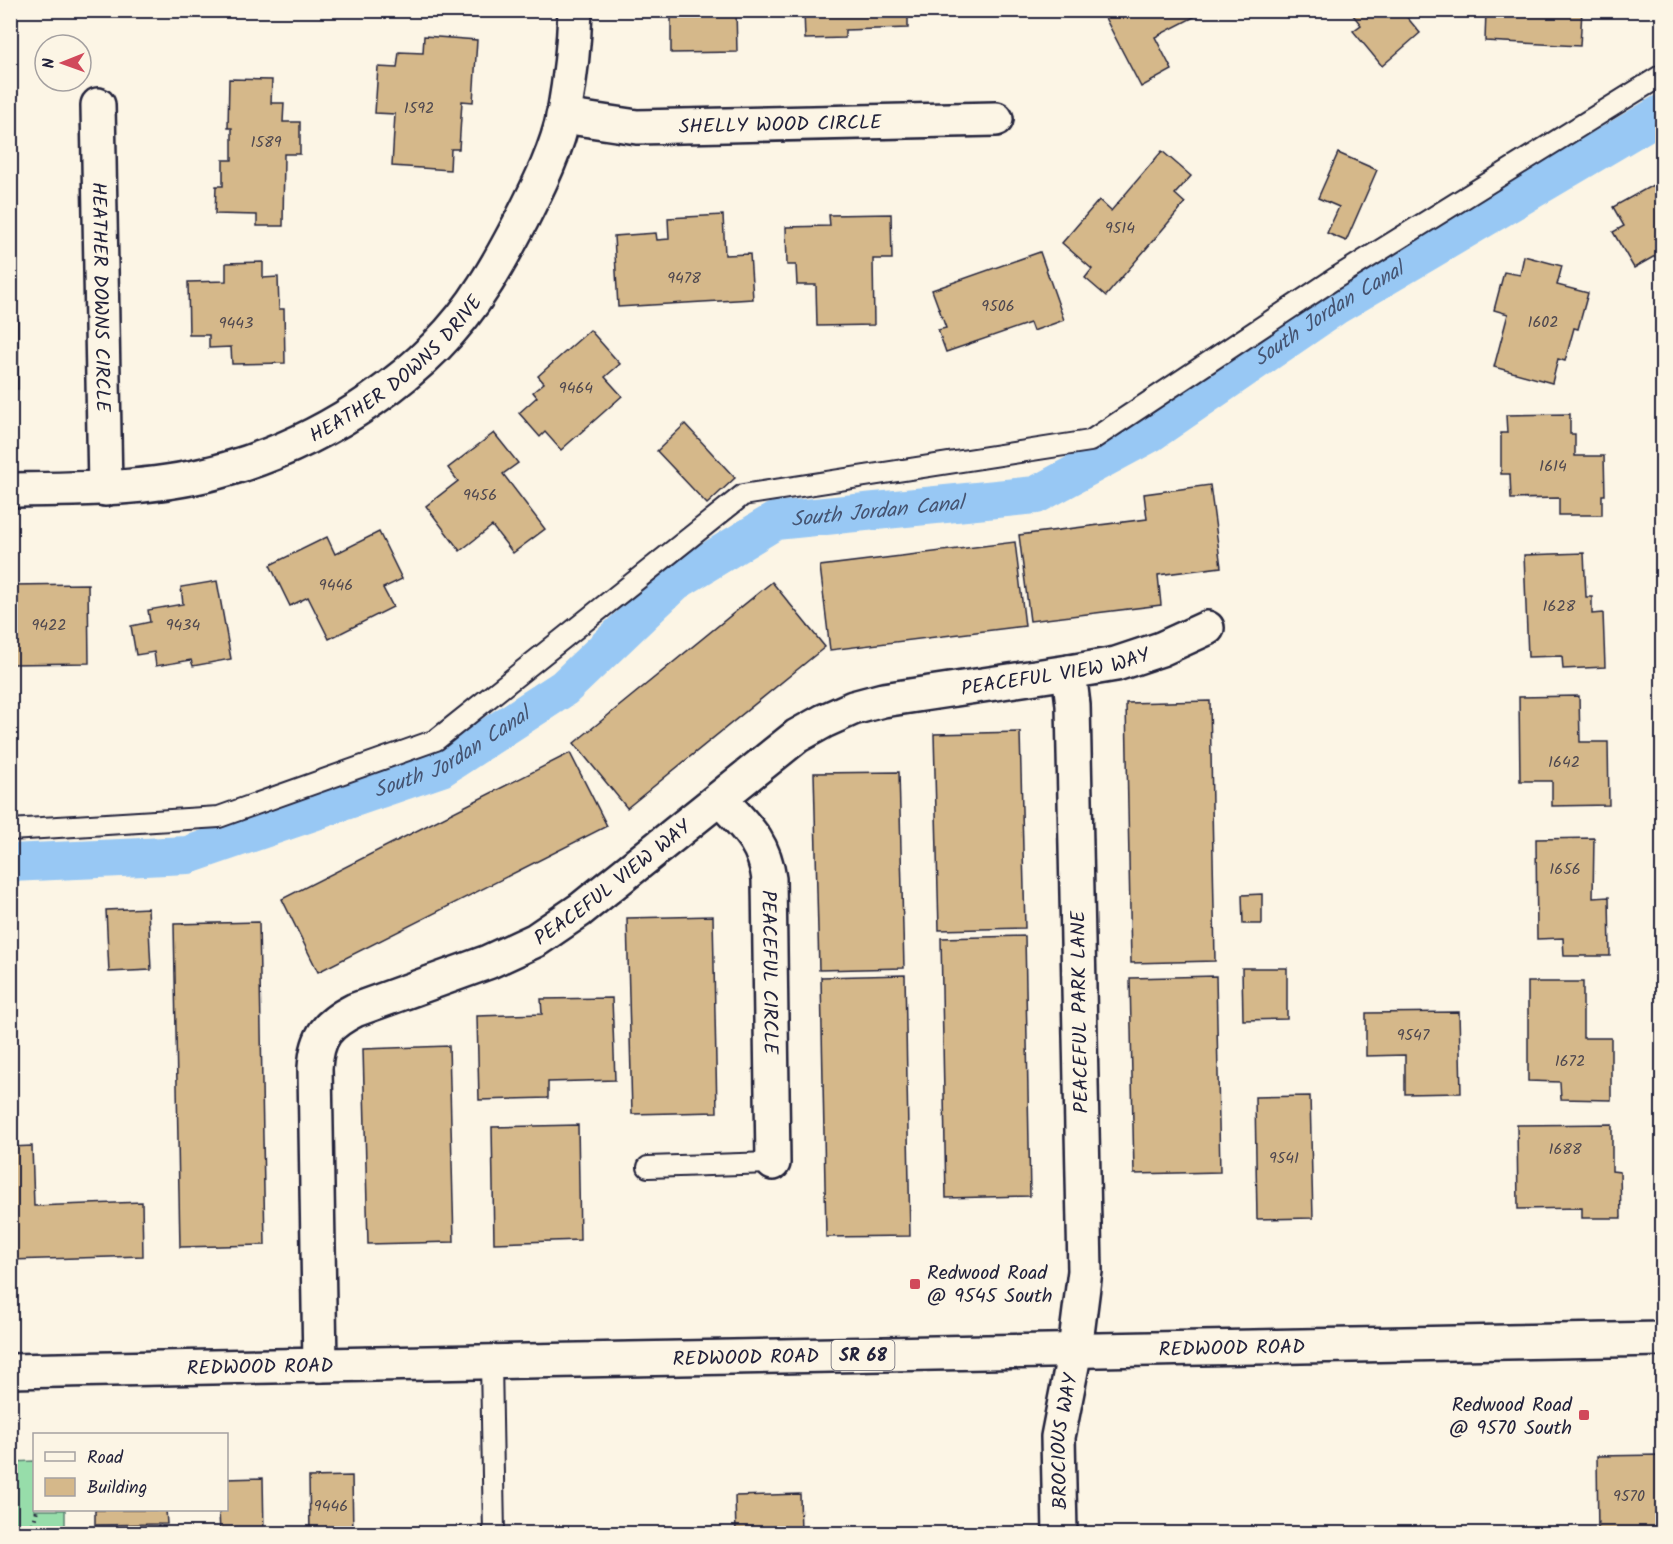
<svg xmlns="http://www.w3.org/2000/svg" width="1673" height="1544" font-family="Kalam,sans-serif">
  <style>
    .green { fill: #97ddaa; stroke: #5c8072; stroke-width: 1.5 }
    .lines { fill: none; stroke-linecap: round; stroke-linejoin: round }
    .canal { stroke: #98c8f4; stroke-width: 38 }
    .building { fill: #d5b88a; stroke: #22223b; stroke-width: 1.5 }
    .lane-casing { stroke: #22223b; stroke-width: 24 }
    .street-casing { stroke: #22223b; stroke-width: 38 }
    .primary-casing { stroke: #22223b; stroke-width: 38 }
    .path { stroke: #22223b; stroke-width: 4; stroke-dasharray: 1.5 4.5; stroke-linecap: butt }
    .lane { stroke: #fcf5e5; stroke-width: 20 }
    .street { stroke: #fcf5e5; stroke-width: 33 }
    .primary { stroke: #fcf5e5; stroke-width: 33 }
    .poi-dot { fill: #d1495b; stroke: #fcf5e5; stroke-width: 2 }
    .labels { text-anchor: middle; stroke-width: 4.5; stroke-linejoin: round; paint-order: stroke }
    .number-label { font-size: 16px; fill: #4f484f }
    .shield { fill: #fcf5e5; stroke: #63616e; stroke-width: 1.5 }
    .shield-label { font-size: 18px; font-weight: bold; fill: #22223b }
    .street-label { font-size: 20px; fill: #22223b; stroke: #fcf5e5 }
    .poi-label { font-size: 20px; fill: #22223b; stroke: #fcf5e5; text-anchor: start }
    .water-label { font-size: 21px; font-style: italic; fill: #455472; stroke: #fcf5e5 }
  </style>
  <rect width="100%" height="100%" fill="#fcf5e5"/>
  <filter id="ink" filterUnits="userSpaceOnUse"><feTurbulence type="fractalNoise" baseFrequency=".0167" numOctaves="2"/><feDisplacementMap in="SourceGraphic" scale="12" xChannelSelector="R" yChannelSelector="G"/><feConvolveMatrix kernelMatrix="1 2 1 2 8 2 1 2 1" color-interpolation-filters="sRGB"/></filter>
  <g filter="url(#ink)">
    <path class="green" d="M 34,1461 L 34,1510 L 65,1510 L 65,1533 L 11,1533 L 11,1462 Z"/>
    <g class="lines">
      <path class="canal" id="s1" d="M 10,863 L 188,855 L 441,768 L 564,688 L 675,582 L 775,521 L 1036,495 L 1149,434 L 1334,307 L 1662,113"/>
    </g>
    <g class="building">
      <path d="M 671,10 L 736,10 L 737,52 L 671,53 Z"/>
      <path d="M 804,10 L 908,10 L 908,28 L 845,30 L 845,38 L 805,39 Z"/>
      <path d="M 1101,10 L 1195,10 L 1198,15 L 1155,37 L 1172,70 L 1141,87 Z"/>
      <path d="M 1349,10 L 1401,10 L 1420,33 L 1382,66 L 1353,31 L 1361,25 Z"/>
      <path d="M 1486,10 L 1582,10 L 1580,46 L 1485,41 Z"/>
      <path d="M 424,36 L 477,40 L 473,102 L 462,101 L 459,149 L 451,149 L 450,170 L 392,166 L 395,114 L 375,113 L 378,67 L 397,68 L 399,52 L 423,53 Z"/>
      <path d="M 229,79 L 272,80 L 271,103 L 284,103 L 283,122 L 300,122 L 300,154 L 284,154 L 283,226 L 257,226 L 257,215 L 215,214 L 216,186 L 223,186 L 223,160 L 232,160 L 232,128 L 228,128 Z"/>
      <path d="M 1162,151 L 1191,176 L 1175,194 L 1185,203 L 1106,296 L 1085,278 L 1092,269 L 1062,243 L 1099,200 L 1111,211 Z"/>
      <path d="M 1338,153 L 1377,170 L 1346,241 L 1327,233 L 1339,207 L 1318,198 Z"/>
      <path d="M 1662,180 L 1662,252 L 1634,268 L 1613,232 L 1624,226 L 1613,207 Z"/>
      <path d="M 891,214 L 892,259 L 873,259 L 874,325 L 817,326 L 816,285 L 797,285 L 796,265 L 787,265 L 786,227 L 830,226 L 829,215 Z"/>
      <path d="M 723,215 L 725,255 L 750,254 L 753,299 L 618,307 L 614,236 L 656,233 L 657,240 L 669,239 L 668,218 Z"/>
      <path d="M 1040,252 L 1064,320 L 1033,331 L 1030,323 L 946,352 L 938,330 L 946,328 L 932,290 Z"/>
      <path d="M 1524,256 L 1562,266 L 1557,285 L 1588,293 L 1578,329 L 1574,328 L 1565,361 L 1558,359 L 1552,383 L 1494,367 L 1508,314 L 1494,310 L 1504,272 L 1520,275 Z"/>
      <path d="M 263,262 L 263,278 L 278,277 L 279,309 L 284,309 L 285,363 L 232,364 L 231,347 L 209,348 L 209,335 L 189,335 L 188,282 L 226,281 L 226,263 Z"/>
      <path d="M 10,296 L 11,319 L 18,319 L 18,389 L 10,389 Z"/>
      <path d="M 590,330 L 620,364 L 605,377 L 622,396 L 561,450 L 545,432 L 540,437 L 519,413 L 537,397 L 533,392 L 544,383 L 538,376 Z"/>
      <path d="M 1570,414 L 1570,434 L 1575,434 L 1575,456 L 1604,456 L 1605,495 L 1602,495 L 1602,515 L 1559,515 L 1559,498 L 1511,499 L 1510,474 L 1501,474 L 1501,433 L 1507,433 L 1506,415 Z"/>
      <path d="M 685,424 L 735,478 L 707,504 L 657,451 Z"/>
      <path d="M 494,433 L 518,463 L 503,474 L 545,529 L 513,553 L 492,526 L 460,551 L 426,506 L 458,481 L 448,468 Z"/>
      <path d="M 1210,485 L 1221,567 L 1158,575 L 1161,605 L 1030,621 L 1019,535 L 1147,519 L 1144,494 Z"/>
      <path d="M 379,532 L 402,579 L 383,588 L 393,607 L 329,639 L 308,597 L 290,606 L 270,565 L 327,537 L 335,554 Z"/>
      <path d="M 1015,542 L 1025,626 L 830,650 L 820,566 Z"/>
      <path d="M 1584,553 L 1586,597 L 1592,597 L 1592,614 L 1603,613 L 1605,667 L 1563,669 L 1562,656 L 1528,657 L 1524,555 Z"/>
      <path d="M 217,581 L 231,659 L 193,666 L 191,660 L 156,666 L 154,652 L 136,655 L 131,626 L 150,622 L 148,610 L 183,604 L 181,587 Z"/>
      <path d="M 772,582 L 825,647 L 627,808 L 574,743 Z"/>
      <path d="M 88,584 L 89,663 L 10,664 L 10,585 Z"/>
      <path d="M 1579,696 L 1580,742 L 1608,742 L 1609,805 L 1552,806 L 1552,781 L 1520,781 L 1519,697 Z"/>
      <path d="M 1210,701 L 1215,961 L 1131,963 L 1126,703 Z"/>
      <path d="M 1020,732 L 1025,928 L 939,930 L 934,734 Z"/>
      <path d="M 570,753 L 607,826 L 318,972 L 282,899 Z"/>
      <path d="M 899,772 L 904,968 L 819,970 L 814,773 Z"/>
      <path d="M 1594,838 L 1593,898 L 1609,897 L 1610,956 L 1564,956 L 1563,938 L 1537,939 L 1536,839 Z"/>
      <path d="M 1262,894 L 1262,924 L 1243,924 L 1242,895 Z"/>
      <path d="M 148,908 L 151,970 L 109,972 L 106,910 Z"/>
      <path d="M 713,916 L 717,1112 L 632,1114 L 627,918 Z"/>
      <path d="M 259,922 L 265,1245 L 180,1247 L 174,924 Z"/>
      <path d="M 1025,936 L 1030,1196 L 946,1198 L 941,938 Z"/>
      <path d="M 1242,968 L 1287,968 L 1287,1019 L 1243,1020 Z"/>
      <path d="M 905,975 L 910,1236 L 826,1237 L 821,977 Z"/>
      <path d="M 1216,976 L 1220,1172 L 1134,1174 L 1130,978 Z"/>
      <path d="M 1528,982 L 1583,982 L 1583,1038 L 1611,1038 L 1611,1100 L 1561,1099 L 1560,1082 L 1528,1081 Z"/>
      <path d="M 612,998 L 615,1080 L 548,1082 L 548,1098 L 479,1100 L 477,1016 L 542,1014 L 541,999 Z"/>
      <path d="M 1459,1012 L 1461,1093 L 1405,1094 L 1405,1055 L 1366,1056 L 1366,1013 Z"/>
      <path d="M 449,1046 L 454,1242 L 368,1244 L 363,1049 Z"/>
      <path d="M 1310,1096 L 1313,1218 L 1257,1219 L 1255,1097 Z"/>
      <path d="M 1612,1124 L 1612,1171 L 1620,1172 L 1621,1218 L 1582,1218 L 1582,1208 L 1518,1209 L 1517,1125 Z"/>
      <path d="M 578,1125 L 580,1240 L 494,1243 L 492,1127 Z"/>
      <path d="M 32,1146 L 34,1206 L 142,1202 L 143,1256 L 10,1260 L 10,1147 Z"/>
      <path d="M 1660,1455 L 1662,1534 L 1598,1534 L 1597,1456 Z"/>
      <path d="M 352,1476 L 353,1534 L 310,1534 L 309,1477 Z"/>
      <path d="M 263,1478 L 264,1534 L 220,1534 L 219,1510 L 226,1510 L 226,1479 Z"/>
      <path d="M 800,1494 L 801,1534 L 736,1534 L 735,1496 Z"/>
      <path d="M 95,1510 L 166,1510 L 167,1524 L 95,1525 Z"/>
    </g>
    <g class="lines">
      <g class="lane-casing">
        <g id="lane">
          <path d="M 10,830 L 219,817 L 436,740 L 743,495 L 1090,441 L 1334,279 L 1662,75"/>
          <path d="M 648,1167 L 773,1163"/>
          <path d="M 491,1362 L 494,1534"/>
        </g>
      </g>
      <g class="street-casing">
        <g id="street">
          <path id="s2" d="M 98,105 L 105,489"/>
          <path id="s3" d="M 563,116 L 637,127 L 996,119"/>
          <path id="s4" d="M 10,490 C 83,489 157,490 227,469 C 325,441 429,374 484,286 C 498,265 510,242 522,219 C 538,187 557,150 564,114 C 570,80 574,45 575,10"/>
          <path id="s5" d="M 720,799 C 745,826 764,841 769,879 L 773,1163"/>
          <path id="s6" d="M 320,1365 L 315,1068 C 317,1036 327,1024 355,1010 L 488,962 L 536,940 L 580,910 L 797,736 L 824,721 L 853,708 L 883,700 L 1069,672 L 1116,664 L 1161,649 L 1207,628"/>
          <path id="s7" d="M 1060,1534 L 1058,1437 L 1075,1350 L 1085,1271 L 1073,705 L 1069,672"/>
        </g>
      </g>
      <g class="primary-casing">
        <g id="primary">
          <path id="s8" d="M 10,1371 L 1662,1339"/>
        </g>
      </g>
      <path class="path" d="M 26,1534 L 34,1522 L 37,1510"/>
      <use href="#lane" class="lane"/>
      <use href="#street" class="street"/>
      <use href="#primary" class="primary"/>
    </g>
  </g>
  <g class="poi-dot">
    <rect x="909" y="1278" width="12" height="12" rx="3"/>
    <rect x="1578" y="1409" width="12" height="12" rx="3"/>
  </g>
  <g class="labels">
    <g class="number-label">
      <text x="419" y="113">1592</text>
      <text x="266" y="147">1589</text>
      <text x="1120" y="233">9514</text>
      <text x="684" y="283">9478</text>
      <text x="998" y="311">9506</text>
      <text x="1543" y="327">1602</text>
      <text x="236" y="328">9443</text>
      <text x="576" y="393">9464</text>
      <text x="1553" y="471">1614</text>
      <text x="480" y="500">9456</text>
      <text x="336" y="590">9446</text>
      <text x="1559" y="611">1628</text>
      <text x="49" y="630">9422</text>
      <text x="183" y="630">9434</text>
      <text x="1564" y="767">1642</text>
      <text x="1565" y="874">1656</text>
      <text x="1413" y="1040">9547</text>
      <text x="1570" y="1066">1672</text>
      <text x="1565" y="1154">1688</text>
      <text x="1284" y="1163">9541</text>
      <text x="1629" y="1501">9570</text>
      <text x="331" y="1511">9446</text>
    </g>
    <rect class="shield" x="831.5" y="1340" width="63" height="30" rx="4.5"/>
    <g class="shield-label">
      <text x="863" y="1361">SR 68</text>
    </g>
    <g class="street-label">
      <text dy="7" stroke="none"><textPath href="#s3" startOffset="218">SHELLY WOOD CIRCLE</textPath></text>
      <text dy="7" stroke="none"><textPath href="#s2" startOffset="192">HEATHER DOWNS CIRCLE</textPath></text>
      <text dy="7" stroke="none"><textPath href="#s4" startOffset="418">HEATHER DOWNS DRIVE</textPath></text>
      <text dy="7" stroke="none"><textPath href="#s6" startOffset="1166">PEACEFUL VIEW WAY</textPath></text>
      <text dy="7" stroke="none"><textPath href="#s6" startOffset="662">PEACEFUL VIEW WAY</textPath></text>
      <text dy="7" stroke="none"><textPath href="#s5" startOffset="189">PEACEFUL CIRCLE</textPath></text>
      <text transform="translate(1079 1012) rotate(-91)" y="7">PEACEFUL PARK LANE</text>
      <text dy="7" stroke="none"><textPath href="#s8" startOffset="1222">REDWOOD ROAD</textPath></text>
      <text dy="7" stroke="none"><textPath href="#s8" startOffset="736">REDWOOD ROAD</textPath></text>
      <text dy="7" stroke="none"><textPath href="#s8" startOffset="250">REDWOOD ROAD</textPath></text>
      <text dy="7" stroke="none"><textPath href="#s7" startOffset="93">BROCIOUS WAY</textPath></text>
    </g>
    <g class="poi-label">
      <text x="927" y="1279">Redwood Road<tspan x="927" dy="23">@ 9545 South</tspan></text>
      <text x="1572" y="1411" text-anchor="end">Redwood Road<tspan x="1572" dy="23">@ 9570 South</tspan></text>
    </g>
    <g class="water-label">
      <text dy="7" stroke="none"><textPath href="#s1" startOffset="1470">South Jordan Canal</textPath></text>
      <text dy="7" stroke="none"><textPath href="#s1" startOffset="966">South Jordan Canal</textPath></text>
      <text dy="7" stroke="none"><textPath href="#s1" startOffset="462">South Jordan Canal</textPath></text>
    </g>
  </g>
  <rect width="1673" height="1544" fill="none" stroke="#fcf5e5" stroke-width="36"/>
  <rect x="18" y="18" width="1637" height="1508" fill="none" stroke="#22223b" stroke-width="2" filter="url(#ink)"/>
  <rect x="33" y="1433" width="195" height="78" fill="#fcf5e5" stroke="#a5a1a1" stroke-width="1.5"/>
  <rect x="45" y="1452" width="30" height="9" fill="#fcf5e5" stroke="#a5a1a1" stroke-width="1.5"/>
  <text x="87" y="1463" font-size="18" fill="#22223b">Road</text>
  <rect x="45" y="1478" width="30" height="18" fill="#d5b88a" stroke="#a5a1a1" stroke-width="1.5"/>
  <text x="87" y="1493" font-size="18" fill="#22223b">Building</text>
  <g transform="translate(63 63) rotate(269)"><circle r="28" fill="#fcf5e5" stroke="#a5a1a1" stroke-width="1.5"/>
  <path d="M0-4.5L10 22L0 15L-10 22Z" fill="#d1495b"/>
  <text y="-9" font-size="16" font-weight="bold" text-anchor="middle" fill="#22223b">N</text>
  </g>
</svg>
